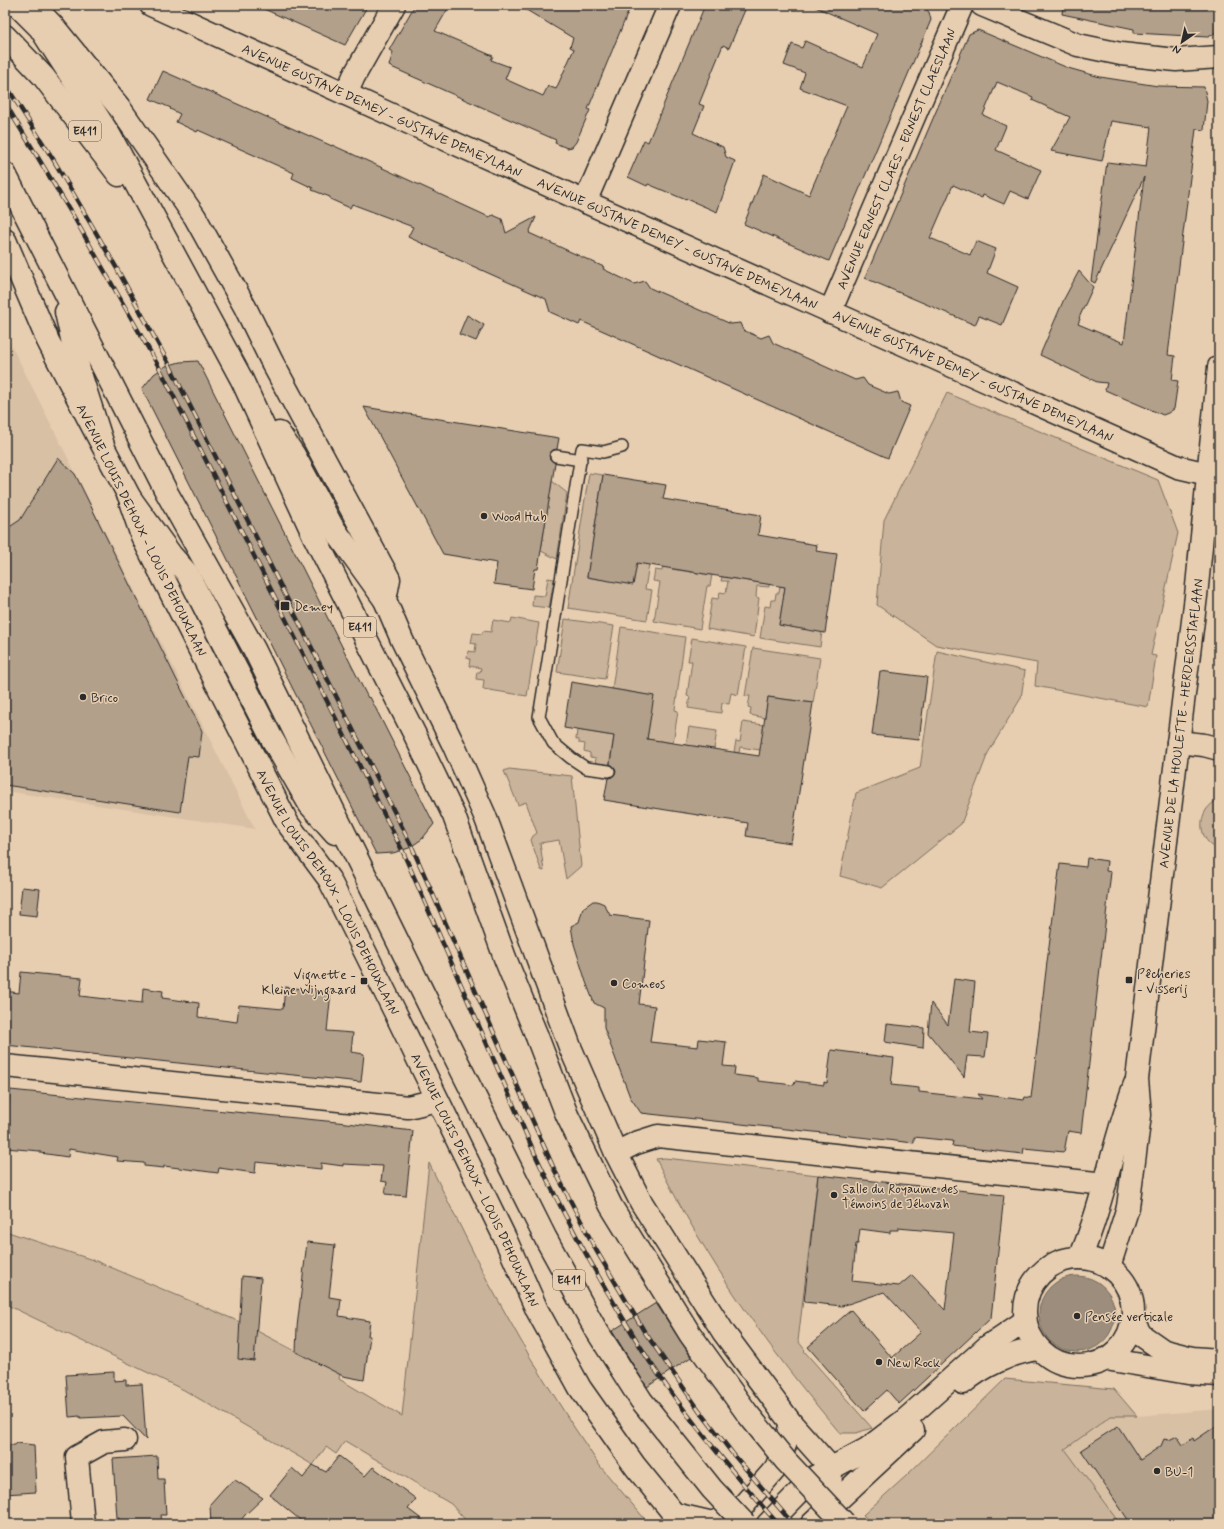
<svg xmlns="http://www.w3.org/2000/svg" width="1224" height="1529" font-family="Mynerve,sans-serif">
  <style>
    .built { fill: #d8c0a5 }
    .green { fill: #c9b39a; stroke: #7a6f62 }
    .water { fill: #9d8d7b; stroke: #6f665b }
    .building { fill: #b3a08b; stroke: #2b2b2b; fill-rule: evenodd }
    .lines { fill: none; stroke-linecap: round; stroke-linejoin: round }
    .service-casing { stroke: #2b2b2b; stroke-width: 14 }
    .minor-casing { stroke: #2b2b2b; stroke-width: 25 }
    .tertiary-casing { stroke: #2b2b2b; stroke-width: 25 }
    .secondary-casing { stroke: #2b2b2b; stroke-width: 25 }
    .trunk-casing { stroke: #2b2b2b; stroke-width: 25 }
    .service { stroke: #e8ceb0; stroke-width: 11 }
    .minor { stroke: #e8ceb0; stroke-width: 22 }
    .tertiary { stroke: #e8ceb0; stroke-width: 22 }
    .secondary { stroke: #e8ceb0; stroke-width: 22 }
    .trunk { stroke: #e8ceb0; stroke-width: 22 }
    .rail-casing { stroke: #2b2b2b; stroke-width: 4.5 }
    .rail { stroke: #e8ceb0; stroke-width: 3; stroke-dasharray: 9; stroke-linecap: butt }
    .trunk-bridge-casing { stroke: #2b2b2b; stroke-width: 25; stroke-linecap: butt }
    .trunk-bridge { stroke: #e8ceb0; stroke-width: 22 }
    .poi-dot { fill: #2b2b2b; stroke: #e8ceb0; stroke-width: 1.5 }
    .labels { text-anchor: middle; stroke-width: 3; stroke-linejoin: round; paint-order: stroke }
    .shield { fill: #e8ceb0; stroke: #645c53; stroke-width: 1 }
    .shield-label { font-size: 12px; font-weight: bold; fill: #2b2b2b }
    .street-label { font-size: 13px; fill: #2b2b2b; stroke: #e8ceb0 }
    .poi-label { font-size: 13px; fill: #2b2b2b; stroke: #e8ceb0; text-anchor: start }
  </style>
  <rect width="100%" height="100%" fill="#e8ceb0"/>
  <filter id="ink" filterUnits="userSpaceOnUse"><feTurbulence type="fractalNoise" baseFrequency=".025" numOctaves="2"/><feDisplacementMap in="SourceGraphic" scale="8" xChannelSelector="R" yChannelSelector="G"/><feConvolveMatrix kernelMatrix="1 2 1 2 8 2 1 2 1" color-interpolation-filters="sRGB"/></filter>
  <g filter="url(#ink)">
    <g class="built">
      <path d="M 5,333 L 75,472 L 255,829 L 5,791 Z"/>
      <path d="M 1219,1409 L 1219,1524 L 1120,1524 L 1065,1449 L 1111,1416 L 1137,1416 Z"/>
    </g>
    <g class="green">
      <path d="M 947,393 L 1158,480 L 1178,533 L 1151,655 L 1156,656 L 1148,707 L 1035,686 L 1037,663 L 936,645 L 877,605 L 884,520 Z"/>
      <path d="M 589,473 L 603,475 L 587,577 L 633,584 L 640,542 L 649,564 L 645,589 L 652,590 L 647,620 L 568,608 Z"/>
      <path d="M 552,481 L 567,493 L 557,559 L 541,551 Z"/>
      <path d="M 664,557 L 671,569 L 712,575 L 710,586 L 707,586 L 700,629 L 654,621 L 660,582 L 653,581 L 655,570 L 662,571 Z"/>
      <path d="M 722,577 L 769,584 L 769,587 L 757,586 L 756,597 L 759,598 L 754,637 L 707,629 L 712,598 L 718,599 L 720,592 L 726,593 L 728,581 L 721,581 Z"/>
      <path d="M 548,578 L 554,579 L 549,608 L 532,606 L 533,595 L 545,596 Z"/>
      <path d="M 780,586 L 785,587 L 779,625 L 822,632 L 820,647 L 760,638 L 765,606 L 770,607 L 771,600 L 775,600 L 776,593 L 779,593 Z"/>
      <path d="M 512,618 L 539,623 L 527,696 L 483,689 L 484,680 L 476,679 L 477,672 L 480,672 L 481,668 L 469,666 L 470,659 L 467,658 L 468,651 L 475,652 L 476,644 L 471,643 L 473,633 L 482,634 L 483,631 L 491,632 L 493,620 L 511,623 Z"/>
      <path d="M 565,619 L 614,626 L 605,679 L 557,672 Z"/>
      <path d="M 621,627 L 685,637 L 675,710 L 678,711 L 673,743 L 647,739 L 653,696 L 612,689 Z"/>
      <path d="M 692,638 L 746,647 L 738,695 L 731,693 L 729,704 L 722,703 L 721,713 L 688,708 L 690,697 L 687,696 L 692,661 L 688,661 Z"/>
      <path d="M 753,648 L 820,658 L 813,703 L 768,697 L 765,718 L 750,715 L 751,708 L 748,707 L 750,696 L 745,696 Z"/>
      <path d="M 937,651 L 1025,671 L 1021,698 L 988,753 L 961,824 L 882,888 L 840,876 L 856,793 L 920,768 Z"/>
      <path d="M 743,722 L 764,725 L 760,750 L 740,747 L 739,753 L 734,752 L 736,741 L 740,742 Z"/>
      <path d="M 689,727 L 717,731 L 714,749 L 686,745 Z"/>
      <path d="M 577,730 L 614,736 L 609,766 L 595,764 L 596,758 L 590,757 L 590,753 L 584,751 L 585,744 L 579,743 L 579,740 L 576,739 Z"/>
      <path d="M 509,769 L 572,776 L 581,866 L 566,879 L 559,840 L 540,843 L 544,871 L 541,870 L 531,840 L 533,836 L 537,833 L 526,802 L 518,805 L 504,771 Z"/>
      <path d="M 1219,800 L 1219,849 C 1196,842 1196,808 1219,800 Z"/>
      <path d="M 665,1158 L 818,1175 L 798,1341 L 805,1350 L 804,1351 L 872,1428 L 856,1433 L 840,1433 C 768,1349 705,1258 656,1159 Z"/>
      <path d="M 429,1163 L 488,1282 L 530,1357 L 570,1421 L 600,1466 L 649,1524 L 469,1524 L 451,1504 L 345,1441 L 336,1454 L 326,1447 L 313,1465 L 184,1390 L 5,1304 L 5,1231 L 96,1261 L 240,1322 L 322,1365 L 341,1367 L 339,1379 L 402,1416 Z"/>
      <path d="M 1005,1379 L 1114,1389 L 1137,1416 L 1111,1416 L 1065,1449 L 1120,1524 L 873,1524 L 863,1515 L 906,1476 Z"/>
    </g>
    <circle class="water" cx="1077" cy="1314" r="38"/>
    <g class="building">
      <path d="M 255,5 L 368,5 L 345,45 Z"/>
      <path d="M 415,5 L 450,5 L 435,31 L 493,56 L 491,60 L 510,67 L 505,79 L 543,96 L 548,86 L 556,89 L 574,49 L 570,47 L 573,38 L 518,5 L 631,5 L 588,109 L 590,110 L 576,142 L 572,147 L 567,148 L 555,143 L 556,140 L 389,66 L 393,52 L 389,50 Z"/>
      <path d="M 705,5 L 747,5 L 729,48 L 723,45 L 699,104 L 704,106 L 693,133 L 723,147 L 726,157 L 735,161 L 717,212 L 687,199 L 686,200 L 648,184 L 647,186 L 628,177 L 644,140 L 648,142 Z"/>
      <path d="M 811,5 L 921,5 L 929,12 L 931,20 L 829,261 L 744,224 L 764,174 L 809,195 L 847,106 L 800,88 L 805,73 L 784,65 L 792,44 L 802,48 L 805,41 L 863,67 L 877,34 Z"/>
      <path d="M 1063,5 L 1219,5 L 1219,14 L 1216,31 L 1214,34 L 1208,37 L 1134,33 L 1134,29 L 1062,14 Z"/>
      <path d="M 978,30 L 1068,68 L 1100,77 L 1158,86 L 1204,87 L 1207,101 L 1204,130 L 1196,129 L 1168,355 L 1175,356 L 1172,380 L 1178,381 L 1174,409 L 1168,413 L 1163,415 L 1105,390 L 1107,383 L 1097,382 L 1040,355 L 1064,299 L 1079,271 L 1093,287 L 1079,318 L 1080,319 L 1078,324 L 1124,343 L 1144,177 L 1095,283 L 1091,281 L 1107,162 L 1146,167 L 1151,127 L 1111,121 L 1102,161 L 1051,151 L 1070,117 L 1032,100 L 1033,97 L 997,82 L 983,115 L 1006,126 L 996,150 L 1041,170 L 1028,199 L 1010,191 L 1004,204 L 983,195 L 982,198 L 953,185 L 930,238 L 970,255 L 976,241 L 996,249 L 987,273 L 1018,287 L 1002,325 L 979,316 L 975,325 L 865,278 L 969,34 Z"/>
      <path d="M 163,71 L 332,146 L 332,145 L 350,153 L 489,217 L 493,215 L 502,219 L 506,233 L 536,217 L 529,233 L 604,267 L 603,269 L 634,284 L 645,281 L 650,288 L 731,324 L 740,323 L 743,330 L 761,338 L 769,335 L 773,343 L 855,380 L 863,378 L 868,385 L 889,394 L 898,392 L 901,402 L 910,406 L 888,458 L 581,321 L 579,325 L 550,312 L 546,299 L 408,237 L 413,227 L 352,204 L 350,208 L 330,199 L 330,197 L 312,190 L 313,188 L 292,178 L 294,173 L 198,130 L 197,132 L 176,122 L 180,114 L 170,109 L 171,108 L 150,99 Z"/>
      <path d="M 467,315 L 484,325 L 476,341 L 459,334 Z"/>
      <path d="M 198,361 L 368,698 L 370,697 L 434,824 L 422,839 L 409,848 L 393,853 L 376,854 L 142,389 L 154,374 L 166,366 L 180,362 Z"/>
      <path d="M 364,407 L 559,438 L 557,449 L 553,450 L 549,455 L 550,459 L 555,463 L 538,569 L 535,569 L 532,589 L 494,584 L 497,563 L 443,554 Z"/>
      <path d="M 58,458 L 75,474 L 202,731 L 199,757 L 188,756 L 180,812 L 5,785 L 5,530 L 20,520 Z"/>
      <path d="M 603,475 L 666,485 L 663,499 L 761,515 L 758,535 L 817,545 L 816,551 L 837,554 L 825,633 L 779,625 L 785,587 L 637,563 L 633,585 L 587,577 Z"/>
      <path d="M 880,671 L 927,677 L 919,740 L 872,735 Z"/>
      <path d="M 571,682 L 654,696 L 647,739 L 759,756 L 768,697 L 813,703 L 791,843 L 746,836 L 748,823 L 604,800 L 608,778 L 612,777 L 616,772 L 615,768 L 610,764 L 614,736 L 564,728 Z"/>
      <path d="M 1087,858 L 1107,861 L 1106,871 L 1111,872 L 1081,1133 L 1068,1131 L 1064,1152 L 1024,1148 L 1023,1154 L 952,1146 L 953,1141 L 914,1137 L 914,1143 L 641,1113 L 630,1097 L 604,1028 L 604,1008 L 594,1003 L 586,982 L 574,944 L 571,926 L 579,922 L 583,908 L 593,901 L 597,901 L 604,904 L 610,915 L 649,920 L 639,1004 L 655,1006 L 650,1042 L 698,1047 L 699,1039 L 726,1042 L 723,1066 L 735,1067 L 734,1075 L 758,1078 L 758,1081 L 794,1085 L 795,1081 L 824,1085 L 824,1082 L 827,1083 L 831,1050 L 894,1058 L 891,1085 L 919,1088 L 919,1092 L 982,1099 L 978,1094 L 1024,1100 L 1025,1097 L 1031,1098 L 1047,962 L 1060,864 L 1086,867 Z"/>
      <path d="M 22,887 L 40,889 L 37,916 L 19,914 Z"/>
      <path d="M 21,972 L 82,978 L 80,996 L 142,1003 L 143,988 L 163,991 L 162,998 L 199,1003 L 198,1017 L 237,1022 L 239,1005 L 283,1009 L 285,987 L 331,992 L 327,1031 L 353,1033 L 351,1052 L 364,1054 L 361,1082 L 5,1045 L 5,991 L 19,993 Z"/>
      <path d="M 954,979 L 975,982 L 970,1032 L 988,1034 L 985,1057 L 967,1056 L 964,1077 L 928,1033 L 931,1003 L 948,1025 Z"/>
      <path d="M 887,1024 L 924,1028 L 923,1048 L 885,1042 Z"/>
      <path d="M 10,1090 L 347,1123 L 413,1131 L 406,1196 L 385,1194 L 387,1182 L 381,1181 L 383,1166 L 343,1164 L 343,1166 L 321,1163 L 321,1169 L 256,1162 L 255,1173 L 219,1168 L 218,1173 L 164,1166 L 164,1168 L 144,1166 L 144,1163 L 117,1161 L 118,1157 L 69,1149 L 68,1157 L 40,1153 L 40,1151 L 5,1148 Z"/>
      <path d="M 818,1175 L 1004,1195 L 991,1318 L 899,1404 L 887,1390 L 864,1411 L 808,1347 L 851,1310 L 892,1358 L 921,1332 L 884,1292 L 842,1306 L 804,1302 ZM 898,1228 L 954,1233 L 945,1310 L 912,1275 L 899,1286 L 852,1281 L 856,1244 L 858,1244 L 860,1229 L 890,1233 L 890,1230 L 898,1230 Z"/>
      <path d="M 307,1242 L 335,1245 L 329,1297 L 341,1299 L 339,1316 L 370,1321 L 368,1336 L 370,1336 L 364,1380 L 343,1376 L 296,1352 L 297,1327 Z"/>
      <path d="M 242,1276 L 261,1278 L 254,1361 L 238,1359 Z"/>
      <path d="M 656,1303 L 691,1357 L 647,1387 L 612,1331 Z"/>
      <path d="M 114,1372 L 114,1381 L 126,1380 L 126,1385 L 142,1384 L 146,1440 L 123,1416 L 80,1418 L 80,1416 L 69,1417 L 66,1375 Z"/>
      <path d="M 1219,1424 L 1219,1524 L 1131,1524 L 1081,1450 L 1118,1426 L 1140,1460 L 1161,1446 L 1164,1439 L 1169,1440 L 1177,1436 L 1183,1445 L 1193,1438 L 1194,1441 Z"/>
      <path d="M 17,1443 L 34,1445 L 36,1492 L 5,1494 L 5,1445 L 15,1445 Z"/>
      <path d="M 157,1456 L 158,1479 L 164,1479 L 164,1480 L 166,1515 L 161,1515 L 162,1524 L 120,1524 L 119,1518 L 117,1518 L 113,1459 Z"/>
      <path d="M 339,1456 L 365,1476 L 373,1467 L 416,1499 L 408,1509 L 428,1524 L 305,1524 L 270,1495 L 292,1468 L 303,1478 L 313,1465 L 326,1472 Z"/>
      <path d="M 235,1480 L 263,1498 L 245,1515 L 238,1524 L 211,1524 L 210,1504 L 226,1486 Z"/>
    </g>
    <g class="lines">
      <g class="service-casing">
        <g id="service">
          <path d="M 556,456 L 581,460"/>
          <path d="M 609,771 L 586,768 L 571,758 L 553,743 L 539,717 L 582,449 L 603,452 L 622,447"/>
        </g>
      </g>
      <g class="minor-casing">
        <g id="minor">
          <path id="s1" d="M 151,5 L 416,126 L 1178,467 L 1208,474"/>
          <path d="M 982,5 L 1078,45 L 1121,54 L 1176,60 L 1219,57"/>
          <path d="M 346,94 L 354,76 L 394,5"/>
          <path d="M 585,202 L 670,5"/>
          <path id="s2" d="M 830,312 L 962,5"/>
          <path d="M 1178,742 L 1204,745 L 1219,749"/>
          <path d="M 5,1066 L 408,1107 L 437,1100"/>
          <path d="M 616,1153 L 636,1143 L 658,1136 L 1105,1184"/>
          <path d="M 1080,1258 C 1104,1202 1113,1141 1135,1084"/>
          <path id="s3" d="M 1109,1267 L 1128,1207 L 1140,1115 L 1137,1079 L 1196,596 L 1219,367"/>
          <path d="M 674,1514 L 713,1523 L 742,1507 L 776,1468 L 785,1445 L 791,1423"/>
          <path d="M 83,1524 L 77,1457 L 104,1442 L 125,1440"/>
        </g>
      </g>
      <g class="tertiary-casing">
        <g id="tertiary">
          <path d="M 33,5 L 53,26 L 119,107 L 195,217 L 245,307 L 272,362 L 389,579 L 385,600 L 402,640 L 454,746 L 485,816 L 570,1047 L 616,1153 L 641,1202 L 724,1333 L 791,1423 L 831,1468 L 830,1506"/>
          <path id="s4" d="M 131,504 L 142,536 L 288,824 L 329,879 L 394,1010 L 505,1238 L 537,1310 L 580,1388 L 635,1466 L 674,1514 L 684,1524"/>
          <circle cx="1079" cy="1312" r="54"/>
          <path d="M 1132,1320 L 1141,1335 L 1164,1351 L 1192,1358 L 1219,1360"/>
          <path d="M 1106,1359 L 1188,1373 L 1219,1375"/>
          <path d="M 963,1383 C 981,1367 1015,1351 1039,1349"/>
          <path d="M 768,1524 L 813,1478 L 867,1449 L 905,1420 L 988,1346 L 1025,1321"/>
          <path d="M 812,1524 L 913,1430"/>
        </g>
      </g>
      <g class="secondary-casing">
        <path id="secondary" d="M 5,240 L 48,341 L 130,498"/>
      </g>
      <g class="trunk-casing">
        <g id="trunk">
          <path d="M 17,5 L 40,28 L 110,136 L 242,380 L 314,536 L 415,735 L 454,816 L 505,958 L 536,1034"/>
          <path d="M 5,36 L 43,76 L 119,175"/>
          <path d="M 5,174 L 167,493 L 254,649 L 432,1011"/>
          <path d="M 66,312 L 79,370 L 103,445"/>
          <path d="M 279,433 L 294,455 L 332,526 L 385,600"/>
          <path d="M 130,498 L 171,555 L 187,573 L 271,737 L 310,805 L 335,833"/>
        </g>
      </g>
      <use href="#service" class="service"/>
      <use href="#minor" class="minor"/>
      <use href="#tertiary" class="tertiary"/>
      <use href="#secondary" class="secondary"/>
      <use href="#trunk" class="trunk"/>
      <g class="rail-casing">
        <g id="rail">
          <path d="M 5,84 L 53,159 L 116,267 L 169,364 L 412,847 L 554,1169 L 596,1250 L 644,1331 L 699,1410 L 733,1454 L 793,1524"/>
          <path d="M 5,103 L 75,219 L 160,369 L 403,852 L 534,1152 C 568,1225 607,1294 650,1362 C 688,1419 732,1472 778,1524"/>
        </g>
      </g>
      <use href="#rail" class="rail"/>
      <g class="trunk-bridge-casing">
        <g id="trunk-bridge">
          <path d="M 432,1011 L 545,1237 L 595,1328 L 641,1400 L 712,1489 L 745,1524"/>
          <path d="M 536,1034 L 567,1115 L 611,1206 L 690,1334 L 747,1413 L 786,1461 L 845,1524"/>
        </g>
      </g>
      <use href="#trunk-bridge" class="trunk-bridge"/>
    </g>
  </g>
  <g class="poi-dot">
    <circle cx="484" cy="516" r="4"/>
    <rect x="280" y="601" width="10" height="10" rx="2"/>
    <circle cx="83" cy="697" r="4"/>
    <rect x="1125" y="976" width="8" height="8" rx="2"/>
    <rect x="360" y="977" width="8" height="8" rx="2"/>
    <circle cx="614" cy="983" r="4"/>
    <circle cx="834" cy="1195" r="4"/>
    <circle cx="1077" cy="1316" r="4"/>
    <circle cx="879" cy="1362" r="4"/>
    <circle cx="1157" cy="1471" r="4"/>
  </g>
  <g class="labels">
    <g class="shield">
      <rect x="69" y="121" width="32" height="20" rx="3"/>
      <rect x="344" y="617" width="32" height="20" rx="3"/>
      <rect x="553" y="1270" width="32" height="20" rx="3"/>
    </g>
    <g class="shield-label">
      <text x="85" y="135">E411</text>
      <text x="360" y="631">E411</text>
      <text x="569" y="1284">E411</text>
    </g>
    <g class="street-label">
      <text dy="5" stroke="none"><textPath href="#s1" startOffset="254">AVENUE GUSTAVE DEMEY - GUSTAVE DEMEYLAAN</textPath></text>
      <text dy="5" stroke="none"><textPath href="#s2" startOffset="167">AVENUE ERNEST CLAES - ERNEST CLAESLAAN</textPath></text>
      <text dy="5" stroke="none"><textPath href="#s1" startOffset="578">AVENUE GUSTAVE DEMEY - GUSTAVE DEMEYLAAN</textPath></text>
      <text dy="5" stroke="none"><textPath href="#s1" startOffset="902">AVENUE GUSTAVE DEMEY - GUSTAVE DEMEYLAAN</textPath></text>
      <text transform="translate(142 530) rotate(64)" y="5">AVENUE LOUIS DEHOUX - LOUIS DEHOUXLAAN</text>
      <text dy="5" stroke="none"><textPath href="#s3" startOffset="550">AVENUE DE LA HOULETTE - HERDERSSTAFLAAN</textPath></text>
      <text dy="5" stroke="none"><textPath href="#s4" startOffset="436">AVENUE LOUIS DEHOUX - LOUIS DEHOUXLAAN</textPath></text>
      <text dy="5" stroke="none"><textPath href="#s4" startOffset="760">AVENUE LOUIS DEHOUX - LOUIS DEHOUXLAAN</textPath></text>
    </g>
    <g class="poi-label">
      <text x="492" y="521">Wood Hub</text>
      <text x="294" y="611">Demey</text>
      <text x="91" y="702">Brico</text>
      <text x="1137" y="978">Pêcheries<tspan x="1137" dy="15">- Visserij</tspan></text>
      <text x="356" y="979" text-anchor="end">Vignette -<tspan x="356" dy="15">Kleine Wijngaard</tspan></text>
      <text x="622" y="988">Comeos</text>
      <text x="842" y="1193">Salle du Royaume des<tspan x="842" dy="15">Témoins de Jéhovah</tspan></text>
      <text x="1085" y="1321">Pensée verticale</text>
      <text x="887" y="1367">New Rock</text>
      <text x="1165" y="1476">BU-1</text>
    </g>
  </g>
  <rect width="1224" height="1529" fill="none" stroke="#e8ceb0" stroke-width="20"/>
  <rect x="10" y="10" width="1204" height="1509" fill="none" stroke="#2b2b2b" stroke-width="1.5" filter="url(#ink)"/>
  <g transform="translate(1182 42) rotate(214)" stroke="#e8ceb0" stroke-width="3" paint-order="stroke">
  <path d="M0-3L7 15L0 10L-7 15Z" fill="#2b2b2b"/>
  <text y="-6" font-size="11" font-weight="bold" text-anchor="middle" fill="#2b2b2b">N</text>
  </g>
</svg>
